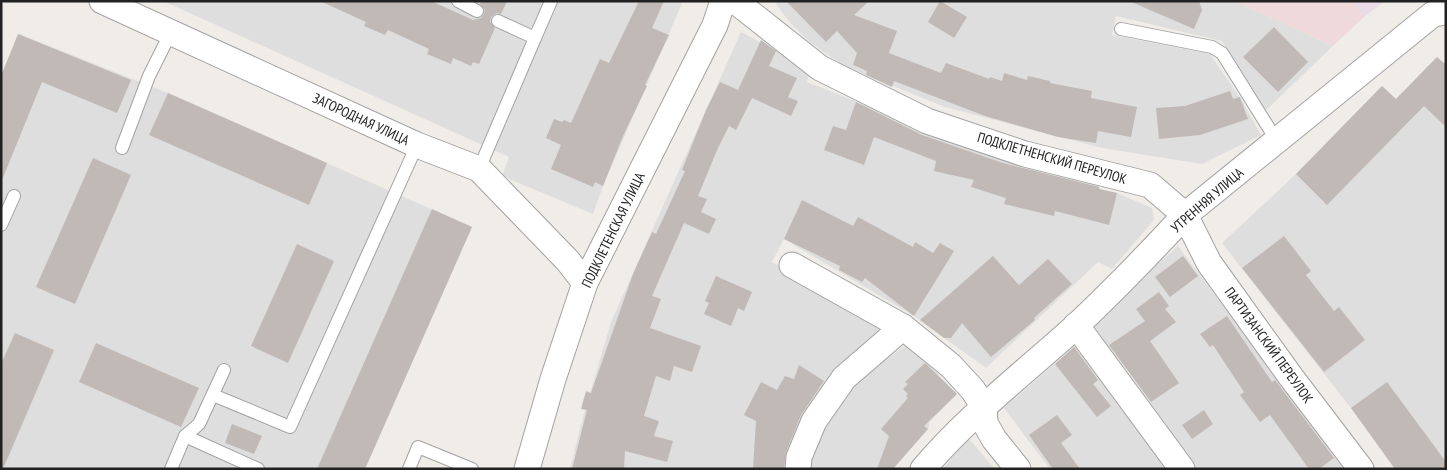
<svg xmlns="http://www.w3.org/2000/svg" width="1447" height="470" font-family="'PT Sans Narrow',sans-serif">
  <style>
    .residential { fill: #dfdede }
    .commercial { fill: #efd9da }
    .industrial { fill: #e9dbe7 }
    .building { fill: #c1b9b5 }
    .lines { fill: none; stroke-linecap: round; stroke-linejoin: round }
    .lane-casing { stroke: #a2a2a2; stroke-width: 14 }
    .street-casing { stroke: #a2a2a2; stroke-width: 27 }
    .lane { stroke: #fff; stroke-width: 12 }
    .street { stroke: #fff; stroke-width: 25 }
    .labels { text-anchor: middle; stroke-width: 4; stroke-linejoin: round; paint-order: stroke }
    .street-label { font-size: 14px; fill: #212121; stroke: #fff }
  </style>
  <rect width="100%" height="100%" fill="#f0ede8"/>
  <g class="residential">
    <path d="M 163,1 L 683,1 L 603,186 L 593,214 L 502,176 L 509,157 Z"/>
    <path d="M 774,1 L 1234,1 L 1333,46 L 1266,110 L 1222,41 L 1116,16 L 1112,35 L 1210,54 L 1240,98 L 1261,135 L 1202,164 L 1102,148 L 945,107 L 844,66 L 811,43 L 790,23 Z"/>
    <path d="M 741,32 L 811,69 L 807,82 L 949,138 L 1100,183 L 1099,189 L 1117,193 L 1152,208 L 1154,220 L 1112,269 L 1098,262 L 986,368 L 914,316 L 784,239 L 772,262 L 864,312 L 884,328 L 826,382 L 805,421 L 789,469 L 570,469 L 583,417 L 611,322 Z"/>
    <path d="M 19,34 L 168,93 L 472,227 L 365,469 L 1,469 L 1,76 Z"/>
    <path d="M 1437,57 L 1446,65 L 1446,469 L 1395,469 L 1351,408 L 1222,243 L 1296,174 L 1382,86 L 1396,99 Z"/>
    <path d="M 1178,246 L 1344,469 L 1197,469 L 1126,369 L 1089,324 Z"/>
    <path d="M 908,344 L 957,394 L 930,421 L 928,429 L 891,469 L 809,469 L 823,426 L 849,385 Z"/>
    <path d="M 1077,344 L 1170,469 L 1050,469 L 1004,408 Z"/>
    <path d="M 968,438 L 995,469 L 943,469 Z"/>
  </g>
  <path class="commercial" d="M 1234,1 L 1352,1 L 1364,17 L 1333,46 Z"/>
  <path class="industrial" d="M 1352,1 L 1385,1 L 1364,17 Z"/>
  <g class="building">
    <path d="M 320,1 L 431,1 L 473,20 L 481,18 L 484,14 L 485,10 L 480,4 L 481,1 L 507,1 L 501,14 L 497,13 L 491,17 L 490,22 L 495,28 L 479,64 L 473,62 L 471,66 L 453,58 L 451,64 L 427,54 L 429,49 L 388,30 L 385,35 L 364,26 L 366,22 Z"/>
    <path d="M 639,1 L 664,1 L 652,28 L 669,35 L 645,85 L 647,86 L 623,136 L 603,186 L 595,182 L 593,187 L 551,169 L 561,145 L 546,138 L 554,119 L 562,122 L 564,120 L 571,123 L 600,59 L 609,63 Z"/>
    <path d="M 786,1 L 869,1 L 854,15 L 897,31 L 889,53 L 941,73 L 946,63 L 989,79 L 990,77 L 1002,81 L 1004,73 L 1027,80 L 1028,76 L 1050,81 L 1050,83 L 1092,91 L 1091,98 L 1137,107 L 1131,137 L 1098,131 L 1096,143 L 1058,137 L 985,116 L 894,81 L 892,87 L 866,75 L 867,71 L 853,65 L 857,53 L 837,31 L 826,42 Z"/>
    <path d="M 940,1 L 967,17 L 954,38 L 928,22 Z"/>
    <path d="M 1129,1 L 1199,1 L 1202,10 L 1194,29 Z"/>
    <path d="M 1274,27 L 1308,62 L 1278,92 L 1243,57 Z"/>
    <path d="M 18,34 L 131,80 L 117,113 L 42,82 L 2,180 L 1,76 Z"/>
    <path d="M 761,40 L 776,51 L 769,66 L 797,78 L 788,97 L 798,101 L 791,116 L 752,98 L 736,130 L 729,126 L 718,148 L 698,196 L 707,199 L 701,212 L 716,219 L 709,234 L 684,223 L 652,296 L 661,299 L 650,328 L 701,346 L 692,372 L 674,366 L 670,381 L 656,376 L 644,416 L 659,421 L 654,436 L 673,441 L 667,462 L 625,451 L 624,469 L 572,469 L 587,410 L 581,409 L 586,391 L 591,393 L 633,274 L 652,232 L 656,234 L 685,171 L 682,170 L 706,110 L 720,82 L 738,90 Z"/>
    <path d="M 1437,57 L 1446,65 L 1446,127 L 1424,106 L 1327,205 L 1296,174 L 1382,86 L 1396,99 Z"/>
    <path d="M 1230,91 L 1233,99 L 1240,97 L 1248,119 L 1200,135 L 1159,139 L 1156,108 L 1185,106 Z"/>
    <path d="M 168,93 L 327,163 L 309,205 L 149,135 Z"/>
    <path d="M 856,102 L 922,135 L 1003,163 L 1099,187 L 1099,189 L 1117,193 L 1109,225 L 1055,211 L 1054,216 L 1004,204 L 1006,198 L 971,187 L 974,180 L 934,171 L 936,161 L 874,137 L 864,165 L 824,150 L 833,126 L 846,130 Z"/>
    <path d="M 93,158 L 131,175 L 75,304 L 36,287 Z"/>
    <path d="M 802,200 L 853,226 L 858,217 L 913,247 L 915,242 L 933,253 L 940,243 L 954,251 L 914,316 L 865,278 L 862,282 L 839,270 L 840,266 L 784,239 Z"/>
    <path d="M 432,209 L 472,227 L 365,469 L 317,469 Z"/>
    <path d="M 1284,236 L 1311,271 L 1306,275 L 1334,311 L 1339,307 L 1365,340 L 1324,372 L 1242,268 Z"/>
    <path d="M 297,244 L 334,261 L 288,363 L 251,346 Z"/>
    <path d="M 993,256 L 1019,285 L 1048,259 L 1072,284 L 1034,318 L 1035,320 L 991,357 L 962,323 L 951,338 L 944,338 L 920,320 Z"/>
    <path d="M 1183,256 L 1198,276 L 1170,297 L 1155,277 Z"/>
    <path d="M 716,276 L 752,292 L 744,311 L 738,308 L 731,326 L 704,314 L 709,303 L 705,301 Z"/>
    <path d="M 1159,292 L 1169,306 L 1165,309 L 1176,322 L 1150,341 L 1179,383 L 1151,402 L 1109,345 L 1145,321 L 1136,309 Z"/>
    <path d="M 1227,316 L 1272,382 L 1275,380 L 1334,458 L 1319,469 L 1309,469 L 1270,415 L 1260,422 L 1240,395 L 1244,392 L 1213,345 L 1210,347 L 1200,334 Z"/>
    <path d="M 15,333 L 54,350 L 3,469 L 1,469 L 1,364 Z"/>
    <path d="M 96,343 L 199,388 L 181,427 L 79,382 Z"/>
    <path d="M 1074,347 L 1098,380 L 1093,384 L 1111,406 L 1097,417 L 1055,364 Z"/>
    <path d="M 925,363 L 957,394 L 924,426 L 928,429 L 893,469 L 877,469 L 889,436 L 881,429 L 908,398 L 906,396 L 908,394 L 903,389 L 908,384 L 905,382 Z"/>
    <path d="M 799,365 L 824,381 L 801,415 L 786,452 L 784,469 L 756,469 L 753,468 L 756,421 L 744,415 L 761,382 L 777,390 L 785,376 L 794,379 Z"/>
    <path d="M 1387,382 L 1446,462 L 1446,469 L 1395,469 L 1351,408 Z"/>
    <path d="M 1204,410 L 1213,424 L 1192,439 L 1182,425 Z"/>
    <path d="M 1057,415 L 1072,435 L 1061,443 L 1080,469 L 1053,469 L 1029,435 Z"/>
    <path d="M 232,424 L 262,436 L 254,454 L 225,443 Z"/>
  </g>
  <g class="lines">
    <g class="lane-casing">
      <g id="lane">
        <path d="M 458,1 L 477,11"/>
        <path d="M 498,21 L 535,38 L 551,1"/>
        <path d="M 1121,29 L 1212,47 L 1222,53 L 1277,141"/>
        <path d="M 122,148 L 149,76 L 171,32"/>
        <path d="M 479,169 L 535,38"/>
        <path d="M 1,225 L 14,196"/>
        <path d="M 213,395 L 290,427 L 417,145"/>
        <path d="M 185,436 L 258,469"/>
        <path d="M 171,469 L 185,436 L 199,424 L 224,370"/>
        <path d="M 409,469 L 418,447 L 472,469"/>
      </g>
    </g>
    <g class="street-casing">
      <g id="street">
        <path d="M 102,1 L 417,145 L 479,169 L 568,261 L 585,283"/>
        <path d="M 735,1 L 820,68 L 927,121 L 1025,154 L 1150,185 L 1185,215 L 1209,263 L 1291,377 L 1361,469"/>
        <path d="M 792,265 L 903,327 L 951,366 L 973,390 L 984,407 L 985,423 L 994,439 L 1018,469"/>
        <path d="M 1076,325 L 1182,469"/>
        <path d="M 527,469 L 553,379 L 585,283 L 715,25 L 723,1"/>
        <path d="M 798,469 L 799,457 L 814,421 L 844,378 L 903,327"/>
        <path d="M 923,469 C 969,415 1024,373 1076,326 C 1114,290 1150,253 1185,215 L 1433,14 L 1446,12"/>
      </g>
    </g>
    <use href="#lane" class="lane"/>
    <use href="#street" class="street"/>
  </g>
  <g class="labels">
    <g class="street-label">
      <text transform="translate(361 119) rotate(25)" y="5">ЗАГОРОДНАЯ УЛИЦА</text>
      <text transform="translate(1052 158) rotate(16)" y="5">ПОДКЛЕТНЕНСКИЙ ПЕРЕУЛОК</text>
      <text transform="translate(1207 200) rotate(-41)" y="5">УТРЕННЯЯ УЛИЦА</text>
      <text transform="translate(613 230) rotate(-64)" y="5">ПОДКЛЕТЕНСКАЯ УЛИЦА</text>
      <text transform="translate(1269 345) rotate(54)" y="5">ПАРТИЗАНСКИЙ ПЕРЕУЛОК</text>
    </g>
  </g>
  <rect width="1447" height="470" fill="none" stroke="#212121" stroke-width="5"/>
</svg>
